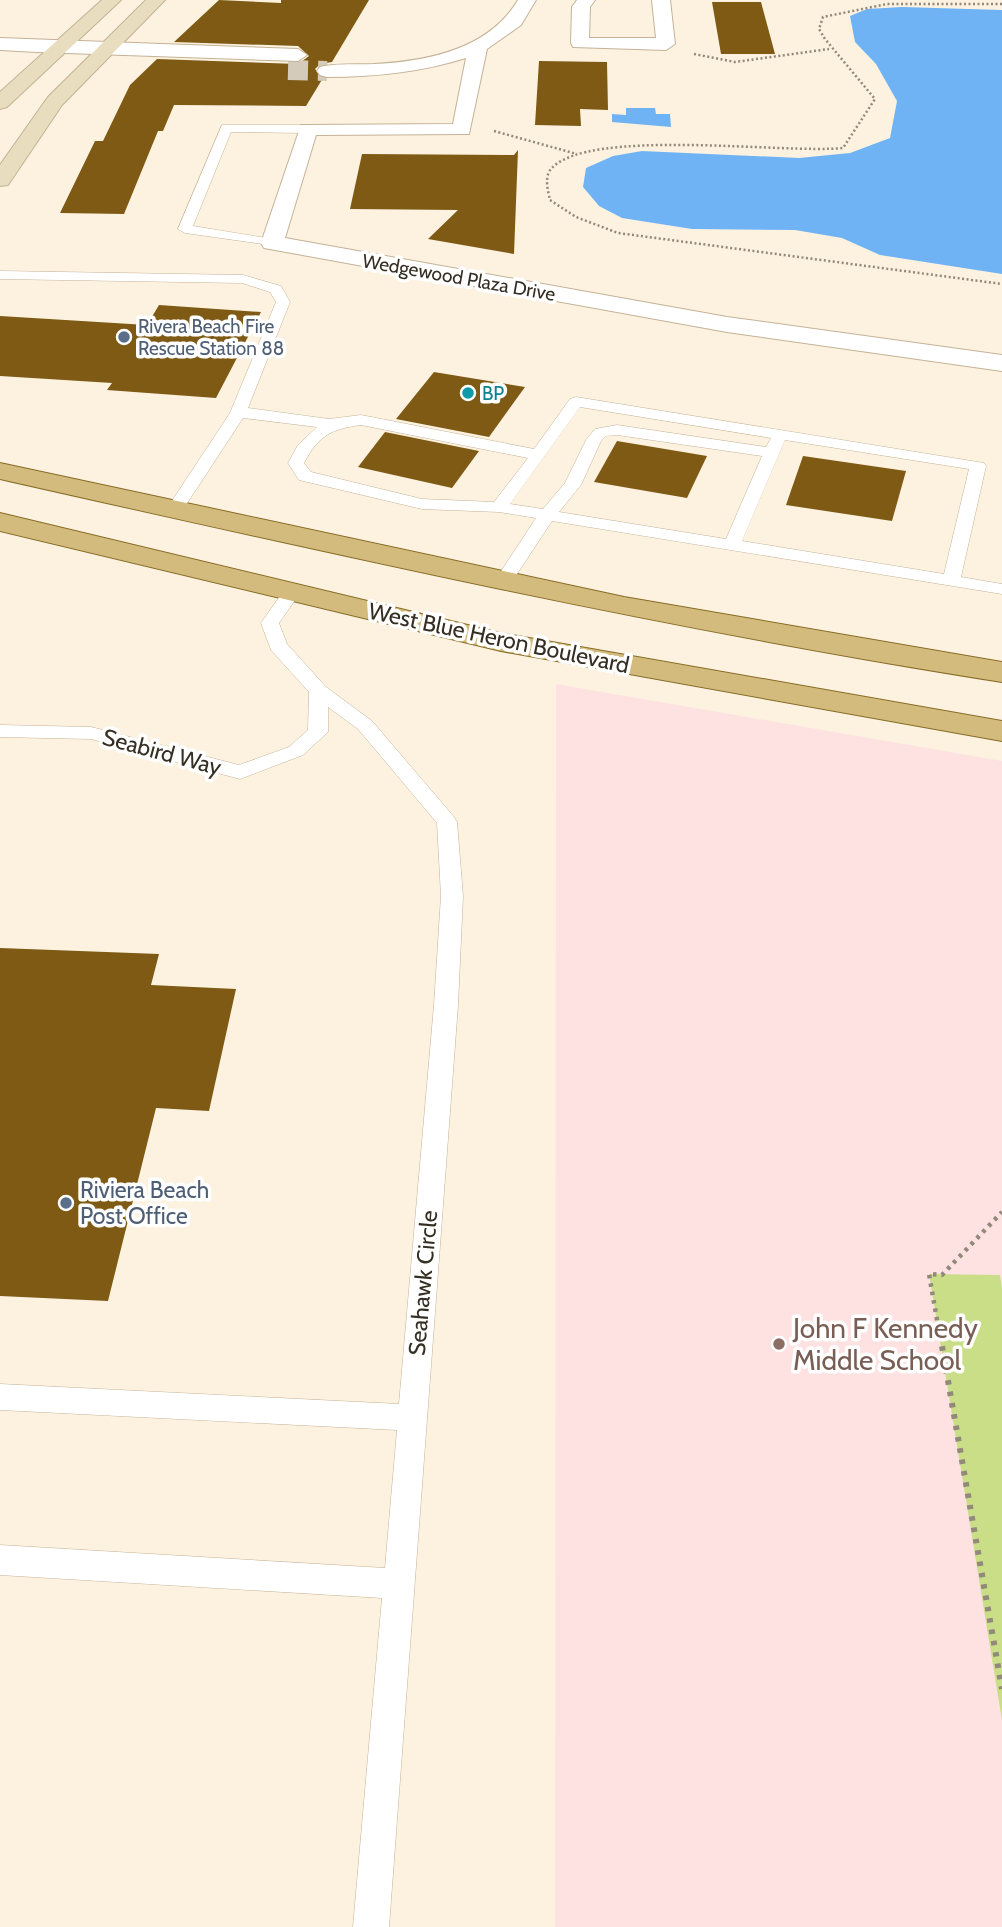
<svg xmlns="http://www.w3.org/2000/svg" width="1002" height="1927" font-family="Cabin,sans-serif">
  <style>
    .education { fill: #fde2e1 }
    .green { fill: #cade88 }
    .water { fill: #6fb3f5 }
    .building { fill: #7e5a14 }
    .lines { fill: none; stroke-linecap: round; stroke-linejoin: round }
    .street-tunnel { stroke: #d5cbba; stroke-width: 20; stroke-dasharray: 20 10; stroke-linecap: butt }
    .lane-casing { stroke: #c4b296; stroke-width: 1 }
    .street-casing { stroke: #c4b296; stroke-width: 2 }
    .secondary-casing { stroke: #c4b296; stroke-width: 2 }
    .primary-casing { stroke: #886c25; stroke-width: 2 }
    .path-far2 { stroke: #92897b; stroke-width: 2.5; stroke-dasharray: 2 2.5; stroke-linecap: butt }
    .path-far1 { stroke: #92897b; stroke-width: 4.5; stroke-dasharray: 3.5 5; stroke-linecap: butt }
    .path { stroke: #92897b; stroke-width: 6; stroke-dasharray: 4.5 7; stroke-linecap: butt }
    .lane { fill: #fff; fill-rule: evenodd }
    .street { fill: #fff; fill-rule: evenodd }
    .secondary { fill: #e8ddbe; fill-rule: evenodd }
    .primary { fill: #d2bb7d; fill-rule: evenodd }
    .service-dot { fill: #5c6f8a; stroke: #fff; stroke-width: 2.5 }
    .culture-dot { fill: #0f9aa8; stroke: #fff; stroke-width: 2.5 }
    .education-dot { fill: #8d6e63; stroke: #fff; stroke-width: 2.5 }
    .labels { text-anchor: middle; stroke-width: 7; stroke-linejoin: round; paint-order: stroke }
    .far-street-label { font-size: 19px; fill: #352e23; stroke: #fff }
    .far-service-label { font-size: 19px; fill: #4e5e75; stroke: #fff; text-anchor: start }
    .far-culture-label { font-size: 19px; fill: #0d838f; stroke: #fff; text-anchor: start }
    .street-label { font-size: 23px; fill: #352e23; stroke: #fff }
    .service-label { font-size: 23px; fill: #4e5e75; stroke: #fff; text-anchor: start }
    .near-education-label { font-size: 28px; fill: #785e54; stroke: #fff; text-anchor: start }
  </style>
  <rect width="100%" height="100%" fill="#fdf2e0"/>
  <path class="education" d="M 556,684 L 1002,761 L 1002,1927 L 555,1927 Z"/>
  <path class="green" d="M 929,1274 L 1000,1275 L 1002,1288 L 1002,1720 Z"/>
  <g class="water">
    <path d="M 902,7 L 1002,10 L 1002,274 L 880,255 L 842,238 L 795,230 L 692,229 L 622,218 L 599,206 L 583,187 L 586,168 L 613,156 L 642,151 L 799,158 L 850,153 L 890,138 L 897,101 L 876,64 L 855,42 L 850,16 L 867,9 Z"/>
    <path d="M 626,108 L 655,108 L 656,114 L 670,114 L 671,127 L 612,122 L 612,114 L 626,115 Z"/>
  </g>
  <g class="building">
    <path d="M 219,0 L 281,3 L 281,0 L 369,0 L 332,62 L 320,64 L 315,69 L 323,78 L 306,106 L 174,105 L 163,131 L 158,131 L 124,214 L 60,213 L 95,141 L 103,141 L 130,85 L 157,59 L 298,64 L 309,56 L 298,46 L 174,42 Z"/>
    <path d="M 712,2 L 761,2 L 775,54 L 721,54 Z"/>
    <path d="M 539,61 L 607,62 L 608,110 L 580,109 L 581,126 L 535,125 Z"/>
    <path d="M 518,150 L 514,254 L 428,239 L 458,210 L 350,209 L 362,154 L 514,155 Z"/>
    <path d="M 159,305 L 261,312 L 216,398 L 107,390 L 112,383 L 0,376 L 0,316 L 147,325 Z"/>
    <path d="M 434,372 L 525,387 L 489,437 L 396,419 Z"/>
    <path d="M 385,432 L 479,451 L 452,488 L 358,467 Z"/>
    <path d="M 617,441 L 707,456 L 687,498 L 594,482 Z"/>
    <path d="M 803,456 L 906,471 L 892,521 L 786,505 Z"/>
    <path d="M 0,948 L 159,954 L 151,985 L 236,989 L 209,1111 L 156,1108 L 108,1301 L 0,1296 Z"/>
  </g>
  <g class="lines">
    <path class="street-tunnel" d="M 288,70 L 327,71"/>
    <g class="lane-casing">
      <g id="lane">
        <path d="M 222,125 L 308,125 L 314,129 L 308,133 L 231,132 L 193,226 L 272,239 L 279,243 L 277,246 L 185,233 L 178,229 Z"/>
        <path d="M 0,271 L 243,275 L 281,286 L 290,302 L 248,408 L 329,419 L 361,415 L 534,449 L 570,399 L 576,397 L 984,463 L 986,466 L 961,577 L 1002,584 L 1002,594 L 552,521 L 509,586 L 503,587 L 494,582 L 536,518 L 499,512 L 422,509 L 299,480 L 288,463 L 298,445 L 317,427 L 243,418 L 180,514 L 168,514 L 166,510 L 230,413 L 276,302 L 270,292 L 242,283 L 0,279 ZM 580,407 L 771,438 L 766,447 L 617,425 L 595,429 L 586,440 L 565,483 L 543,509 L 510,504 ZM 361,425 L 528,458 L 494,502 L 422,499 L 311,472 L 304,463 C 319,435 331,429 361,425 ZM 617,435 L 762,456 L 726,539 L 559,512 L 581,485 L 601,441 L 606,436 ZM 785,440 L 969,469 L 944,574 L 742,541 Z"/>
        <path d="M 291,588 L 300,593 L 279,623 L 287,644 L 326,687 L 372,721 L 454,817 L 457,822 L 463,896 L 458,1005 L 389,1927 L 353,1927 L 382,1598 L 0,1575 L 0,1545 L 385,1568 L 397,1430 L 0,1410 L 0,1384 L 399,1404 L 434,1005 L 441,896 L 437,823 L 358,729 L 328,707 L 328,732 L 303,755 L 240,779 L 91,739 L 0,737 L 0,725 L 91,727 L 239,765 L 289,747 L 308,730 L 309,692 L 271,650 L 261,623 L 285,589 Z"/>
      </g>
    </g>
    <g class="street-casing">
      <g id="street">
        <path d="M 518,0 L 536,0 L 521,25 L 487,49 L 469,134 L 316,135 L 285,238 L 727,317 L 1002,355 L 1002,371 L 727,332 L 264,248 L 261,243 L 301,125 L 453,124 L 466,58 C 421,72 375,77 327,77 L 320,75 L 317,71 L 320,67 C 337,63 357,65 375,64 C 428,61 489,49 518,0 Z"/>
        <path d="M 577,0 L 595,0 L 590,7 L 589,38 L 656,38 L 652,0 L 670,0 L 675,44 L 666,50 L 573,47 L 571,43 L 572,7 Z"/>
        <path d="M 0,38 L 298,49 L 307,55 L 298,61 L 37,52 L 0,50 Z"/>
      </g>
    </g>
    <g class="secondary-casing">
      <g id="secondary">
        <path d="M 102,0 L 121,0 L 7,107 L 0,109 L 0,92 Z"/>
        <path d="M 146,0 L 165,0 L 62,105 L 8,185 L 0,186 L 0,165 L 48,97 Z"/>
      </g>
    </g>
    <g class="primary-casing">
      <g id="primary">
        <path d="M 0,463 L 624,597 L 1002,662 L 1002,682 C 665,629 333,554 0,479 Z"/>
        <path d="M 0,513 L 501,633 L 1002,721 L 1002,741 L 501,651 L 0,531 Z"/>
      </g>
    </g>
    <g class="path-far2">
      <path d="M 1002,4 L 887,4 L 823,17 L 819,29 L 825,39 L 875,99 L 843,148 C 784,154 587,127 551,169 C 544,177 548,191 550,200 L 576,217 L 618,233 L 1002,284"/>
      <path d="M 694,54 L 735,62 L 829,49"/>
      <path d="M 494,131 L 577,154"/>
    </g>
    <path class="path-far1" d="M 940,1337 L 929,1274 L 942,1275 L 1002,1212"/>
    <path class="path" d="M 940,1335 L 1002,1689"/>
    <use href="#lane" class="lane"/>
    <use href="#street" class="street"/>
    <use href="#secondary" class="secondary"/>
    <use href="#primary" class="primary"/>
  </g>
  <g class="service-dot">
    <circle cx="124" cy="337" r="7"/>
    <circle cx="66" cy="1203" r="7"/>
  </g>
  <circle class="culture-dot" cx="468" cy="393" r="7"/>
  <circle class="education-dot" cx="779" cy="1344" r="7"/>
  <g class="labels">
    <g class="far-street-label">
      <text transform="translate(459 277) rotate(10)" y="7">Wedgewood Plaza Drive</text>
    </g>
    <g class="far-service-label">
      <text x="138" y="333">Rivera Beach Fire<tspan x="138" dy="22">Rescue Station 88</tspan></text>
    </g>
    <g class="far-culture-label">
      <text x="482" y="400">BP</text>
    </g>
    <g class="street-label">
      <text transform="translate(499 638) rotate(12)" y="8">West Blue Heron Boulevard</text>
      <text transform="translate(162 752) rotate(15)" y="8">Seabird Way</text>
      <text transform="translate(423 1283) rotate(-85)" y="8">Seahawk Circle</text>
    </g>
    <g class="service-label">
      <text x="80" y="1198">Riviera Beach<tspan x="80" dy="26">Post Office</tspan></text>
    </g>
    <g class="near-education-label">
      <text x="793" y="1338">John F Kennedy<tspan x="793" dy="32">Middle School</tspan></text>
    </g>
  </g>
</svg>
